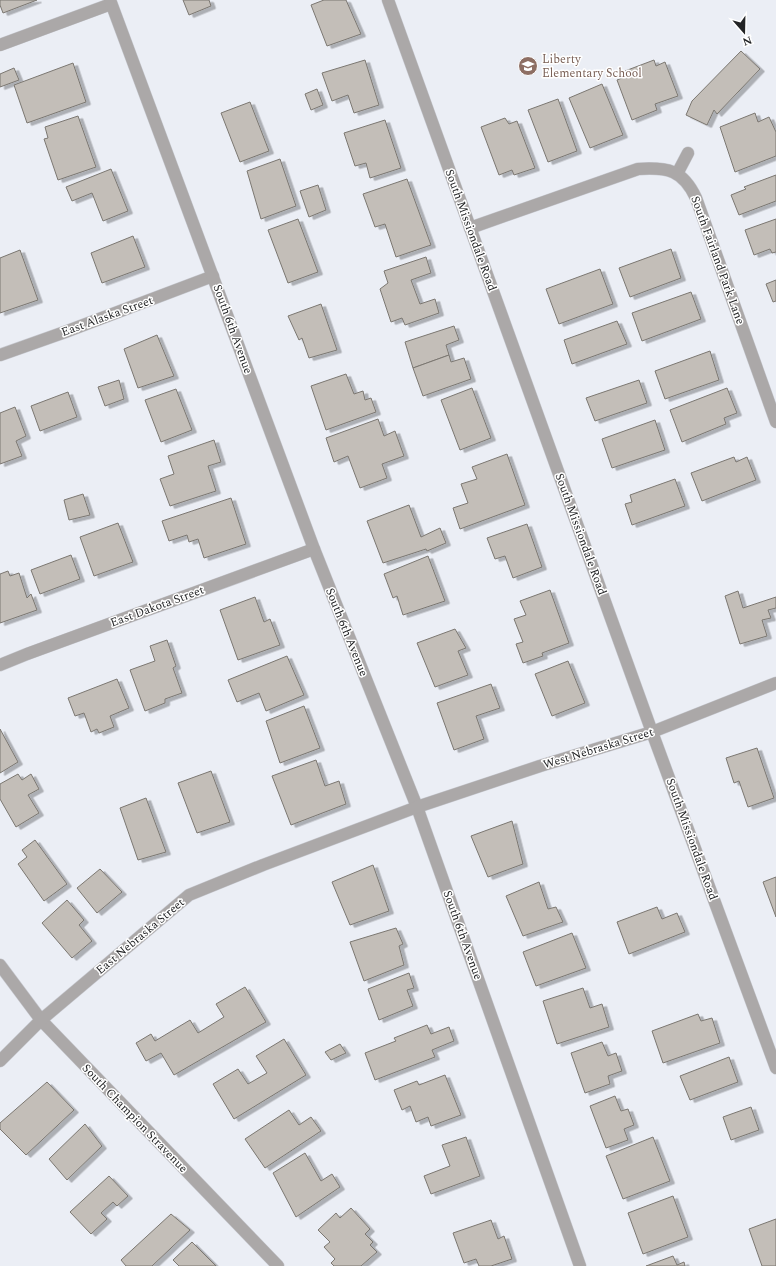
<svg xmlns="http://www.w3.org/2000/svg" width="776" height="1266" font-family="Spectral,serif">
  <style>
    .building { fill: #c3beb8; stroke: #7b7771; filter: url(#shadow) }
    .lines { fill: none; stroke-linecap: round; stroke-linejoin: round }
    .minor-casing { stroke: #c7c9d0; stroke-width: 13 }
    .tertiary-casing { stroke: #c7c9d0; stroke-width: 13 }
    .minor { stroke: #aba8a8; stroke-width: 12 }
    .tertiary { stroke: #aba8a8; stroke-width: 12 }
    .labels { text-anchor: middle; stroke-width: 3; stroke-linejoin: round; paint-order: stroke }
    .education-label { font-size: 12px; fill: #785e54; stroke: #fff; text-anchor: start }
    .street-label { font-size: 12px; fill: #222325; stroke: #fff }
  </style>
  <defs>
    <filter id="shadow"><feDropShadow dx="4.5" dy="2.5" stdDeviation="0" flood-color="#0004"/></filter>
  </defs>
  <rect width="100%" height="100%" fill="#ebeef5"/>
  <g class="building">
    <path d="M 0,0 L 37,0 L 3,13 L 0,5 Z"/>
    <path d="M 183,0 L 209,0 L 211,6 L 189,15 Z"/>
    <path d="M 324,0 L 346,0 L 361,34 L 327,46 L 311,5 Z"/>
    <path d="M 741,51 L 760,69 L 717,114 L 714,110 L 707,125 L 686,115 L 692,101 Z"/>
    <path d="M 365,60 L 379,105 L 354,113 L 348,95 L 332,101 L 322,73 Z"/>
    <path d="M 654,60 L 656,66 L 665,62 L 678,96 L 655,104 L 657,110 L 632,120 L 617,80 L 627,76 L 625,71 Z"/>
    <path d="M 73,63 L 86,102 L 27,123 L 14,85 Z"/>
    <path d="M 14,68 L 19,80 L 0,87 L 0,74 Z"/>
    <path d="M 602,84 L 623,135 L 590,148 L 569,98 Z"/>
    <path d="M 317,89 L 323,105 L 311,110 L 305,94 Z"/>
    <path d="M 558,99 L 577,151 L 548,162 L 528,110 Z"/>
    <path d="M 250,102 L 269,151 L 240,162 L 221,113 Z"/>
    <path d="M 755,113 L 758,122 L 769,117 L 776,132 L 776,156 L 735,172 L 720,127 Z"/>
    <path d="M 78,116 L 96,167 L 58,180 L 44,139 L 48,138 L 45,127 Z"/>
    <path d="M 505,118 L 509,124 L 517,121 L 535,168 L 514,175 L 512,170 L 499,175 L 481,127 Z"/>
    <path d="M 385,120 L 401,168 L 370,178 L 366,163 L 355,166 L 344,133 Z"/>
    <path d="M 280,159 L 296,206 L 261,219 L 247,171 Z"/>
    <path d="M 111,169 L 128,211 L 103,221 L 92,193 L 72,201 L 66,187 Z"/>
    <path d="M 776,175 L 776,201 L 739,215 L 731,195 L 746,189 L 744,187 Z"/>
    <path d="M 407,179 L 431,245 L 396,257 L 385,224 L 375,227 L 363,194 Z"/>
    <path d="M 318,185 L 326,210 L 309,217 L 300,191 Z"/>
    <path d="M 298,219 L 318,272 L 288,283 L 268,230 Z"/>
    <path d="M 776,219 L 776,252 L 772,253 L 770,249 L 754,255 L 745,230 Z"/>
    <path d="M 133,236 L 145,267 L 102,283 L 91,253 Z"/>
    <path d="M 671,249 L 681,278 L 630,297 L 619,268 Z"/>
    <path d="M 20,250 L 38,300 L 0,313 L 0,258 Z"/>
    <path d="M 426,257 L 431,273 L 411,280 L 420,304 L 435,299 L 439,313 L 405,325 L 402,318 L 391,322 L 380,289 L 388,283 L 384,271 Z"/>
    <path d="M 600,269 L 613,304 L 559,324 L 546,289 Z"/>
    <path d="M 776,280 L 776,301 L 773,302 L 766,284 Z"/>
    <path d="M 691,292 L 701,319 L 642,341 L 632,313 Z"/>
    <path d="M 321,304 L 337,350 L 309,358 L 302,338 L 299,340 L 288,316 Z"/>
    <path d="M 617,321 L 627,344 L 572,364 L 564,340 Z"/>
    <path d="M 454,326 L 459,340 L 446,345 L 449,355 L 413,368 L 405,342 Z"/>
    <path d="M 157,335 L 174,376 L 138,388 L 124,349 Z"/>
    <path d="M 710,351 L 719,380 L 665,399 L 655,371 Z"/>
    <path d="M 449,355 L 451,362 L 464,358 L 471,379 L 423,396 L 413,368 Z"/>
    <path d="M 346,374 L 354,394 L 363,391 L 365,400 L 371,398 L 376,412 L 326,430 L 311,386 Z"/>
    <path d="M 119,380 L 124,399 L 105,406 L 98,387 Z"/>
    <path d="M 639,380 L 647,403 L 595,421 L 586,398 Z"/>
    <path d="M 472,388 L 491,438 L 460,450 L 441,400 Z"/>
    <path d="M 727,388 L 737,413 L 724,418 L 726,424 L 682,442 L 670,410 Z"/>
    <path d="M 176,389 L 192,430 L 161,442 L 145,400 Z"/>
    <path d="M 68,392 L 77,417 L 40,431 L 31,406 Z"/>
    <path d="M 15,407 L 26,436 L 16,441 L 22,456 L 0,464 L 0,413 Z"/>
    <path d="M 378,419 L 384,436 L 395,431 L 404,456 L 382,464 L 387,478 L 360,488 L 348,456 L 334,462 L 326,438 Z"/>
    <path d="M 655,420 L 665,450 L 612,468 L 602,439 Z"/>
    <path d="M 214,440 L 221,462 L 208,466 L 216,491 L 170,506 L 160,479 L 174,474 L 168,456 Z"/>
    <path d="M 507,454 L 525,505 L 460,529 L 453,508 L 468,503 L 461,484 L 477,479 L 472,467 Z"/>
    <path d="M 734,457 L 736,462 L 747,457 L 756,480 L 702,501 L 691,473 Z"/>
    <path d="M 675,479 L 685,506 L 632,525 L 625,504 L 632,502 L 630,495 Z"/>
    <path d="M 83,494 L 90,515 L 69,520 L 64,500 Z"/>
    <path d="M 231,498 L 246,544 L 204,558 L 198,539 L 189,542 L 187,535 L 169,541 L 162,521 Z"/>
    <path d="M 409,505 L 421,537 L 440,528 L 446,543 L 427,551 L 426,549 L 383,563 L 367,521 Z"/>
    <path d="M 118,523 L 133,562 L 94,576 L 80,537 Z"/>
    <path d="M 527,524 L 542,567 L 513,578 L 505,556 L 495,559 L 487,538 Z"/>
    <path d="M 71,555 L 80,579 L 40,594 L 31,570 Z"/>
    <path d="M 428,556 L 445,601 L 403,615 L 397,596 L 393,598 L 384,574 Z"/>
    <path d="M 8,571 L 10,576 L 19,573 L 27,598 L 31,594 L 37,610 L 0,623 L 0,574 Z"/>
    <path d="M 550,590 L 569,643 L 542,653 L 543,656 L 523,663 L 516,644 L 523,642 L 514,619 L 526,615 L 520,601 Z"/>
    <path d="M 738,591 L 743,608 L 776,597 L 776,608 L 768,610 L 771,618 L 762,620 L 767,636 L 740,644 L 725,596 Z"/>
    <path d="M 255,597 L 264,622 L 270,619 L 280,645 L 238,660 L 220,610 Z"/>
    <path d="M 455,629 L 466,648 L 458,651 L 468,675 L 435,687 L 417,643 Z"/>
    <path d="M 167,640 L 176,666 L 173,668 L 182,693 L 165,699 L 165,703 L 145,711 L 130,670 L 155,661 L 150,646 Z"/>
    <path d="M 287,656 L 304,695 L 266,711 L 259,693 L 237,702 L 228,680 Z"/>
    <path d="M 568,661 L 585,703 L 552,716 L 535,674 Z"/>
    <path d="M 117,679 L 129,708 L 110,716 L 114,727 L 99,733 L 97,729 L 91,732 L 84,713 L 75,716 L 68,698 Z"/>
    <path d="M 491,684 L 500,708 L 476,716 L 484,739 L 454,750 L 437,703 Z"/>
    <path d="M 304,706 L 320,748 L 280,763 L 266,721 Z"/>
    <path d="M 0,729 L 18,762 L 0,773 Z"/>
    <path d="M 757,748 L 774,798 L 748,807 L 739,781 L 734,783 L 726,758 Z"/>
    <path d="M 316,760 L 325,786 L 339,781 L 346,804 L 291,825 L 272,776 Z"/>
    <path d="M 211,771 L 230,822 L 197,833 L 178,783 Z"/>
    <path d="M 18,774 L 22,780 L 31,774 L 39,789 L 28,795 L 39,813 L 16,827 L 0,799 L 0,784 Z"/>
    <path d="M 146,798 L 166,852 L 138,860 L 120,808 Z"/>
    <path d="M 512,821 L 523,864 L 488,877 L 471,836 Z"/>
    <path d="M 35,840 L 67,884 L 44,901 L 18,864 L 27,857 L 22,850 Z"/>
    <path d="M 373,865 L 389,911 L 350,925 L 332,882 Z"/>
    <path d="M 100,869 L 122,892 L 97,913 L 77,888 Z"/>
    <path d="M 776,877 L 776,917 L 763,882 Z"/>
    <path d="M 539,882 L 548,909 L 556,907 L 563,922 L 523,936 L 506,896 Z"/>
    <path d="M 67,900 L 84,920 L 79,925 L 92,941 L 72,958 L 42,923 Z"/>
    <path d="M 657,907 L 662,919 L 677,913 L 685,932 L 629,954 L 617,922 Z"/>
    <path d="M 396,928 L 403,944 L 399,946 L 404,965 L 364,981 L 350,942 Z"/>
    <path d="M 572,933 L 586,968 L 536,986 L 523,952 Z"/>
    <path d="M 409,973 L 414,988 L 407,990 L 413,1006 L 379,1020 L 368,989 Z"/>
    <path d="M 245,987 L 266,1022 L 174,1075 L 161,1053 L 146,1061 L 136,1043 L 151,1034 L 155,1041 L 190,1020 L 198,1033 L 224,1017 L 216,1004 Z"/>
    <path d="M 583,988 L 590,1008 L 602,1004 L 609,1027 L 557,1044 L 543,1001 Z"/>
    <path d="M 698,1014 L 701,1021 L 712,1018 L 720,1043 L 663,1063 L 652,1031 Z"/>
    <path d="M 427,1025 L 431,1034 L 449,1027 L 454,1041 L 432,1050 L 435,1057 L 375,1080 L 365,1053 L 396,1041 L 394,1038 Z"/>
    <path d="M 284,1039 L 306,1075 L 234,1119 L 213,1084 L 238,1069 L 248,1084 L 267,1073 L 256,1056 Z"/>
    <path d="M 602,1042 L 608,1056 L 616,1053 L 622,1071 L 608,1076 L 610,1084 L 585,1093 L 571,1053 Z"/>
    <path d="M 340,1044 L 346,1053 L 331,1060 L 325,1052 Z"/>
    <path d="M 729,1057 L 738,1082 L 690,1100 L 680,1076 Z"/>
    <path d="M 445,1075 L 461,1115 L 431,1126 L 428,1117 L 416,1122 L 410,1106 L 402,1110 L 394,1090 L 417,1081 L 419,1085 Z"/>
    <path d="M 47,1082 L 74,1110 L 26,1155 L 0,1129 L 0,1123 Z"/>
    <path d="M 615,1096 L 621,1111 L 628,1109 L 634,1125 L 624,1129 L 628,1140 L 606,1148 L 590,1106 Z"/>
    <path d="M 751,1107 L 759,1130 L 731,1140 L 723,1117 Z"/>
    <path d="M 289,1110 L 299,1125 L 311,1117 L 321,1131 L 265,1168 L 245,1139 Z"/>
    <path d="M 85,1124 L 102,1146 L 67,1180 L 49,1159 Z"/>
    <path d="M 466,1137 L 480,1176 L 431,1194 L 424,1176 L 450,1166 L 442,1145 Z"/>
    <path d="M 653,1137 L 670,1181 L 623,1199 L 606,1156 Z"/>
    <path d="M 305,1153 L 321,1181 L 332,1174 L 340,1187 L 296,1217 L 273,1173 Z"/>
    <path d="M 109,1176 L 128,1196 L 117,1206 L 113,1202 L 101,1213 L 107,1219 L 91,1234 L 70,1212 Z"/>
    <path d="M 673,1196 L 688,1237 L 643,1254 L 628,1213 Z"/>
    <path d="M 351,1208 L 370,1229 L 365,1234 L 373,1242 L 370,1245 L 377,1252 L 361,1266 L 334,1266 L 331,1263 L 335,1259 L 324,1247 L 330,1242 L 318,1230 L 336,1213 L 340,1218 Z"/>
    <path d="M 171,1214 L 190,1230 L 152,1266 L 126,1266 L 121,1260 Z"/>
    <path d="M 776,1219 L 776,1266 L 762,1266 L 749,1229 Z"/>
    <path d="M 491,1220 L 498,1239 L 504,1236 L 512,1259 L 491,1266 L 479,1266 L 476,1259 L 464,1263 L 453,1233 Z"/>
    <path d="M 192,1242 L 216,1266 L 179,1266 L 173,1260 Z"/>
    <path d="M 673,1256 L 677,1265 L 684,1262 L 685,1266 L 646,1266 Z"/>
  </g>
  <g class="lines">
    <g class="minor-casing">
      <g id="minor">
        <path d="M 388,0 L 652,732 L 776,1068"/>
        <path d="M 0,45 L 111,4"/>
        <path d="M 677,174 L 688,153"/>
        <path d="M 470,228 L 638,169 C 668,167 683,170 696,198 L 776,422"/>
        <path d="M 0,355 L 65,332 L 213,276"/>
        <path d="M 0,665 L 27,654 L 314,549"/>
        <path d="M 0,965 L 41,1020 L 278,1266"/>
      </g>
    </g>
    <g class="tertiary-casing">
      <g id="tertiary">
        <path d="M 110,0 L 314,549 L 417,807 L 580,1266"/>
        <path d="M 0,1061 L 41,1020 L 189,895 L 263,865 L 417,807 L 540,766 L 652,732 L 776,683"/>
      </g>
    </g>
    <use href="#minor" class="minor"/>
    <use href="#tertiary" class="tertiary"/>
  </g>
  <defs>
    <g id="school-disc" transform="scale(1)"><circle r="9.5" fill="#8d6e63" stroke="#fff"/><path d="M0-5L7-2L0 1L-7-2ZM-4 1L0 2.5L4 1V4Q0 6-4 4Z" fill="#fff"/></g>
  </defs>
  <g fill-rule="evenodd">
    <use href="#school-disc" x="528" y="66"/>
  </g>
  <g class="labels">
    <g class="education-label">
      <text x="542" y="63">Liberty<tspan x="542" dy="14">Elementary School</tspan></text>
    </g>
    <g class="street-label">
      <text transform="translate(471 230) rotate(70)" y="4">South Missiondale Road</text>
      <text transform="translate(718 260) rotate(70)" y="4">South Fairland Park Lane</text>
      <text transform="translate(107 316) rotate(-20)" y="4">East Alaska Street</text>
      <text transform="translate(233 329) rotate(70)" y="4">South 6th Avenue</text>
      <text transform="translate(581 534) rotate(70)" y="4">South Missiondale Road</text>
      <text transform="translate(157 606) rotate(-20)" y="4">East Dakota Street</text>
      <text transform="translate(347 632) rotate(68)" y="4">South 6th Avenue</text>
      <text transform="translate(598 748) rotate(-17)" y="4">West Nebraska Street</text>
      <text transform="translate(692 839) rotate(70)" y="4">South Missiondale Road</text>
      <text transform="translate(463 935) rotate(70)" y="4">South 6th Avenue</text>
      <text transform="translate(140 936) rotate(-40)" y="4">East Nebraska Street</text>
      <text transform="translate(135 1118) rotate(46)" y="4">South Champion Stravenue</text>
    </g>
  </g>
  <g transform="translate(744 32) rotate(160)" stroke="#ffffff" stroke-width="3" paint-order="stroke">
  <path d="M0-3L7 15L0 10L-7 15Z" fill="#222325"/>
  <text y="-6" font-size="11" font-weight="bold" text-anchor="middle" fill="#222325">N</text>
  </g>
</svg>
